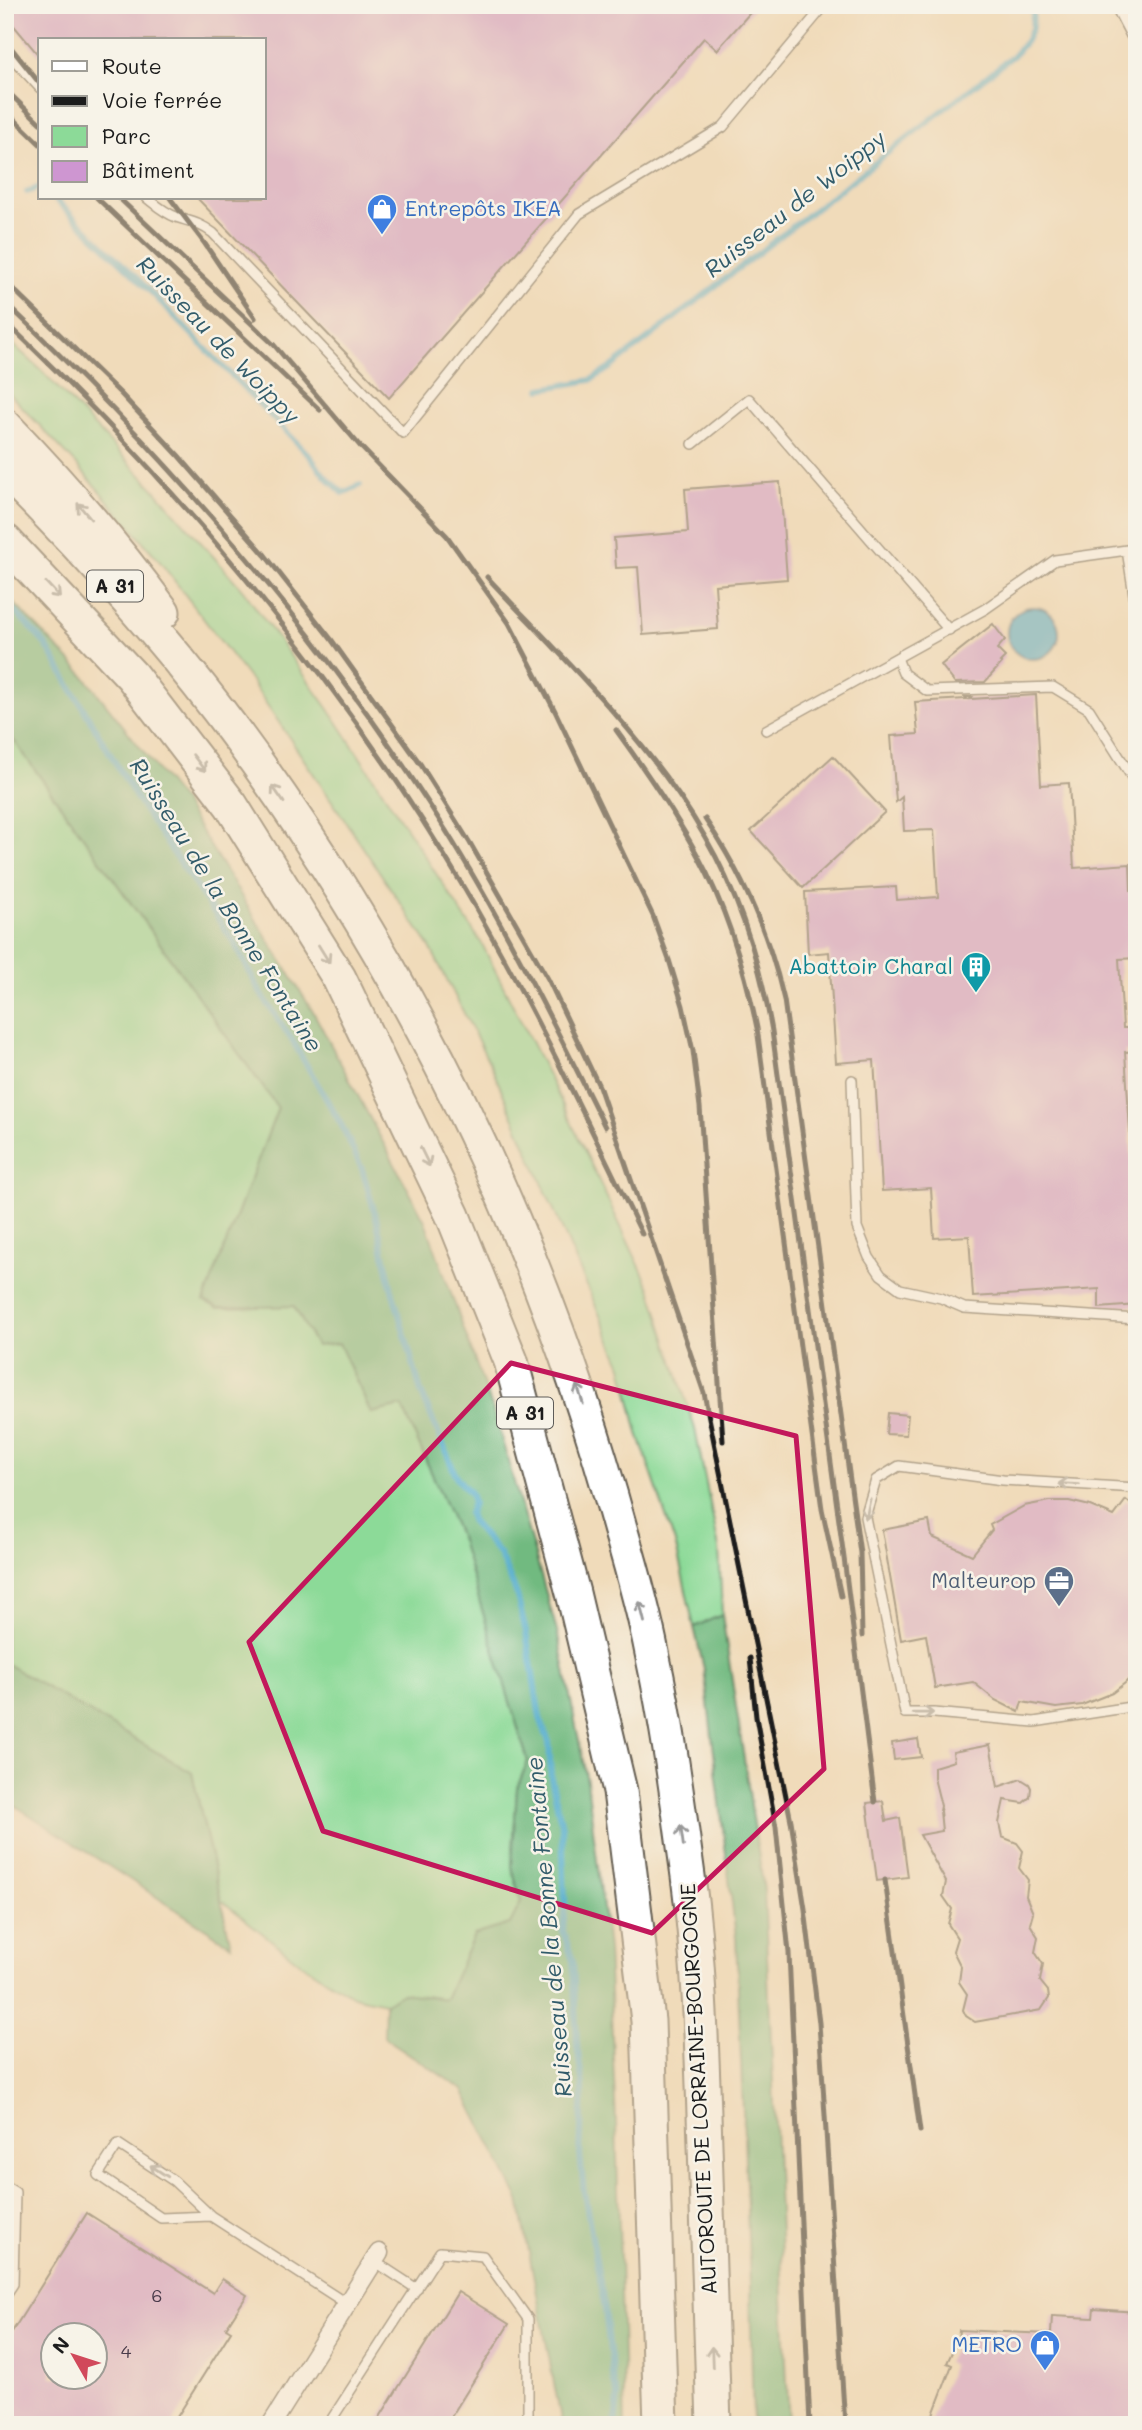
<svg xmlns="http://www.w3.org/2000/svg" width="1142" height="2430" font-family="Mali,sans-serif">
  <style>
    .green { fill: #8cda98; stroke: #547b5a; stroke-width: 2 }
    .forest { fill: #71ba80; stroke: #466b4e; stroke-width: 2 }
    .water { fill: #4eaacc; stroke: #356374; stroke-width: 2 }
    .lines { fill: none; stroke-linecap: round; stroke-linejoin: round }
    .stream { stroke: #4eaacc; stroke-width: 6 }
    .building { fill: #ce96d1; fill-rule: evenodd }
    .service-casing { stroke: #665f53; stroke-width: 12 }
    .minor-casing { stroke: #665f53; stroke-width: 21 }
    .tertiary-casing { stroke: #665f53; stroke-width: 26 }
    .motorway-casing { stroke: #665f53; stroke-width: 37 }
    .service { stroke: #fff; stroke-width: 9 }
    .minor { stroke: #fff; stroke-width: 18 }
    .tertiary { stroke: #fff; stroke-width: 23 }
    .motorway { stroke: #fff; stroke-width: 33 }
    .rail { stroke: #1c1c1c; stroke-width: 5 }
    .oneway { stroke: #999 }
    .marked { fill: none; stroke: #c2185b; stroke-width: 5; stroke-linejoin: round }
    .labels { text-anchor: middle; stroke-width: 5; stroke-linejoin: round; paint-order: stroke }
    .number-label { font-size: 18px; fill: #483a49 }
    .shield { fill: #f7f3e8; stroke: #5e5c59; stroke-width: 2 }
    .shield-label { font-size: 19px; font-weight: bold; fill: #1c1c1c }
    .shop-label { font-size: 21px; fill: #366cbe; stroke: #f7f3e8; text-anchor: start }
    .culture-label { font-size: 21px; fill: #0d838f; stroke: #f7f3e8; text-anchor: end }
    .service-label { font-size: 21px; fill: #4e5e75; stroke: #f7f3e8; text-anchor: end }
    .street-label { font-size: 21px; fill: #1c1c1c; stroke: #f7f3e8 }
    .water-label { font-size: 23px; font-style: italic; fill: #325c6b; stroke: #f7f3e8 }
  </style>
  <rect width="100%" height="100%" fill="#f7f3e8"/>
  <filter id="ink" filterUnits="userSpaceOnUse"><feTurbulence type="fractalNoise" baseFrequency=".0143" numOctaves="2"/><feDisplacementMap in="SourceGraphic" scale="14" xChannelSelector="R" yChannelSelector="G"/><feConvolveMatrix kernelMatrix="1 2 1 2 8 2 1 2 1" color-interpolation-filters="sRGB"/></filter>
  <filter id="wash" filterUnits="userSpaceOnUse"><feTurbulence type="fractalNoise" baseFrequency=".00686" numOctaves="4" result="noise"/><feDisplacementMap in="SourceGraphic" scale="28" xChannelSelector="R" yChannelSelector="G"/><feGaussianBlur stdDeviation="1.57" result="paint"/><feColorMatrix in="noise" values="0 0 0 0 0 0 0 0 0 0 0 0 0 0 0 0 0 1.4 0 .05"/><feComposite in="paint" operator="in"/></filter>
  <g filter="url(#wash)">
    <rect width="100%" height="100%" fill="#f0dbba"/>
    <g class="green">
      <path d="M 5,337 L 42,371 L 154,489 L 243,590 L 328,708 L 482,944 L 560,1099 L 650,1288 L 695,1429 L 719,1548 L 722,1615 L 694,1627 L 676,1546 L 638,1433 L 622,1366 L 491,1066 L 430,947 L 251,681 L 157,558 L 77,465 L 5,389 Z"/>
      <path d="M 5,728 L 278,1108 L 204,1301 L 218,1308 L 294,1306 L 316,1346 L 339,1343 L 371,1413 L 402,1406 L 460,1537 L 528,1761 L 517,1788 L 512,1866 L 521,1902 L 510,1924 L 474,1935 L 445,1999 L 403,1993 L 385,2003 L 353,1996 L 301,1964 L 221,1900 L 192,1773 L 5,1663 Z"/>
    </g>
    <g class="forest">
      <path d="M 5,594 L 80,671 L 183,802 L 315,1015 L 425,1221 L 495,1416 L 557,1631 L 587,1781 L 608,1948 L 616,2122 L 625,2425 L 562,2425 L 519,2200 L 463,2090 L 384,2037 L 385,2003 L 403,1993 L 445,1999 L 474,1935 L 510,1924 L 521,1902 L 512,1866 L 517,1788 L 528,1761 L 460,1537 L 402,1406 L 371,1413 L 339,1343 L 316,1346 L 294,1306 L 218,1308 L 204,1301 L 278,1108 L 5,728 Z"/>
      <path d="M 722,1615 L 764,1890 L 789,2425 L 753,2425 L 750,2285 L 736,1938 L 704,1669 L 694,1627 Z"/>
      <path d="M 5,1663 L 192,1773 L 231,1945 L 5,1799 Z"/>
    </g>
    <circle class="water" cx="1033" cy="633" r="26"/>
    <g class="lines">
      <g class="stream">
        <path d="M 27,192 L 40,187"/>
        <path d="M 54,198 L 140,281 L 308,454 L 325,476 L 343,493 L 360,485"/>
        <path d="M 541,389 L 591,380 L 610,368 L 1014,55 L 1026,41 L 1032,28 L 1033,13 L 1030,5"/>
        <path d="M 5,600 L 46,645 L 138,801 L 234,942 L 260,992 L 292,1040 L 342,1126 L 362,1169 L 376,1217 L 391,1286 L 421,1392 L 457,1478 L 470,1493 L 473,1503 L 469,1514 L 472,1522 L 499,1554 L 516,1592 L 526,1632 L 540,1718 L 549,1742 L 551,1778 L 562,1827 L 565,1901 L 563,1931 L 573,1961 L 577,2045 L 583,2087 L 580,2154 L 584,2192 L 605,2310 L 614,2384 L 618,2397 L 615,2425"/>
      </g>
    </g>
    <g id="blocks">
      <g class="building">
        <path d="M 5,5 L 757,5 L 717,50 L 704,38 L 389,398 L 197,198 L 264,198 L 264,40 L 40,40 L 40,57 L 5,15 Z"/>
        <path d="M 780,482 L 787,579 L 715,585 L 718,629 L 643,635 L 638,567 L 616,568 L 614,538 L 688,532 L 685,489 Z"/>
        <path d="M 993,624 L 1005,640 L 997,649 L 1005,657 L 1000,662 L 1002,663 L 985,682 L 955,683 L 941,665 Z"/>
        <path d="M 1036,695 L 1041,785 L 1069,783 L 1074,868 L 1130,864 L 1131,891 L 1137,890 L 1137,958 L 1119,959 L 1123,1028 L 1129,1028 L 1130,1036 L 1137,1035 L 1137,1051 L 1125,1052 L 1137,1243 L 1137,1305 L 1099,1308 L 1099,1289 L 973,1297 L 969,1236 L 934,1238 L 931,1188 L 882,1191 L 874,1060 L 836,1063 L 829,952 L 808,954 L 805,892 L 896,887 L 897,900 L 938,897 L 934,830 L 904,831 L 902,797 L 896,802 L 891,736 L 918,734 L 915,702 L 967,699 L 965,697 L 972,697 L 970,699 Z"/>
        <path d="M 833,756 L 885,812 L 803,888 L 751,831 Z"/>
        <path d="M 888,1413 L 908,1415 L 906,1435 L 886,1434 Z"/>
        <path d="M 1126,1500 L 1137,1509 L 1137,1671 L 1125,1683 L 1112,1693 L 1082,1705 L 1056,1708 L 1022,1702 L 1019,1712 L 995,1700 L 973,1682 L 935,1688 L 926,1635 L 901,1640 L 882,1530 L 929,1521 L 932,1537 L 972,1555 L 992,1530 L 990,1525 L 1024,1506 L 1050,1501 L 1069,1501 L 1090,1506 L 1114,1516 Z"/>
        <path d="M 918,1739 L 921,1757 L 894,1760 L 892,1743 Z"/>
        <path d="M 990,1745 L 998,1787 L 1021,1779 L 1029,1784 L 1031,1788 L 1030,1797 L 1023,1803 L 1004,1800 L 999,1823 L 1002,1837 L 1017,1843 L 1023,1851 L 1019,1868 L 1028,1880 L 1026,1896 L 1033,1913 L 1030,1924 L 1038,1937 L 1035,1952 L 1043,1964 L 1040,1981 L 1048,1991 L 1049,1998 L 1041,2010 L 975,2022 L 966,2016 L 963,2010 L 967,1994 L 959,1982 L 961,1967 L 953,1951 L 957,1938 L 948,1924 L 952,1909 L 943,1896 L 946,1882 L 920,1835 L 942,1831 L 940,1811 L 941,1806 L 934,1778 L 934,1767 L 954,1761 L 953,1752 Z"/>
        <path d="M 883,1801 L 886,1821 L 900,1818 L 908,1877 L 877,1881 L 867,1803 Z"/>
        <path d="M 87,2213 L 213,2293 L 222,2279 L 247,2295 L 226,2328 L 231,2331 L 172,2425 L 5,2425 L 5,2343 ZM 52,2335 L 94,2335 L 94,2377 L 52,2377 Z"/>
        <path d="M 458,2292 L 509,2324 L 446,2425 L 375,2425 Z"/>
        <path d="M 1094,2309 L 1137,2312 L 1137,2425 L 929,2425 L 952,2365 L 947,2363 L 958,2339 L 959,2330 L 1051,2334 L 1052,2316 L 1093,2318 Z"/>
      </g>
    </g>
  </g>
  <g filter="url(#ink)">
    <use href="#blocks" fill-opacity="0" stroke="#665f53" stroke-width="2"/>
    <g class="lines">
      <g class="service-casing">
        <g id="service">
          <path d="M 5,50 L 40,88"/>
          <path d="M 147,198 C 156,205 165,213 176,217 C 191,222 200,223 213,233 L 403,433 L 579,214 L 723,127 L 825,5"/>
          <path d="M 693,444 L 749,399 L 949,630"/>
          <path d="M 897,658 L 903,673 L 927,691 L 1053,687 L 1089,709 L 1137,785"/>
          <path d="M 766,730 L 985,609 L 1055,560 L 1127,550 L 1137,614"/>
          <path d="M 852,1080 L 857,1227 L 869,1257 L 881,1275 L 900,1289 L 941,1298 L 964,1308 L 1137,1319"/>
          <path d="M 1137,1488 L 1003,1480 L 899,1466 L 876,1480 L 865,1517 L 905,1713 L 934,1713 L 1034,1722 L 1137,1706"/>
          <path d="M 5,2186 L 15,2192 L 13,2284 L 5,2296"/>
          <path d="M 211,2216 L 161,2218 L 98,2175 L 118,2144 L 174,2181 L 211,2216 L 347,2304"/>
          <path d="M 374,2261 L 417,2289"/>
          <path d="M 328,2425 L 440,2252 L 483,2256 L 528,2319 L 528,2425"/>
        </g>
      </g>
      <g class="minor-casing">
        <path id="minor" d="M 271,2425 L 379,2253"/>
      </g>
      <g class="tertiary-casing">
        <path id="tertiary" d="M 1123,5 L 1137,32"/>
      </g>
      <g class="motorway-casing">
        <g id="motorway">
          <path d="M 5,426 C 62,485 115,546 163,612"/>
          <path d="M 5,470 C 81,546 154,626 219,711 C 406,959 538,1229 620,1528 C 632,1569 644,1611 652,1653 C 668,1726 678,1802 688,1876 C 700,1965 702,2055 705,2145 C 708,2238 711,2331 714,2425"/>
          <path d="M 5,541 L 132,676 L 231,805 L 339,978 L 453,1216 L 511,1361 L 573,1593 L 620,1791 L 648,2021 L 661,2425"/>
        </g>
      </g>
      <use href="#service" class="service"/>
      <use href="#minor" class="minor"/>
      <use href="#tertiary" class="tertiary"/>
      <use href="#motorway" class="motorway"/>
      <g class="rail">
        <path d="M 5,40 L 40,84"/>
        <path d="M 5,89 L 40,123"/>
        <path d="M 5,110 L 40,144"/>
        <path d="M 97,198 L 320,410"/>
        <path d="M 119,198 L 274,345 L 360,446 L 447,536 L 509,623 L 555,711 L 653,916 L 669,960 L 683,1006 L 693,1051 L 700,1107 L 723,1441"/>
        <path d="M 170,198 L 205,244 L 255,318"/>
        <path d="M 5,281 L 121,394 L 178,455 L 265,555 L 331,639 L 421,765 L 470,843 L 548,979 L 599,1086 L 704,1393 L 791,1821 L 805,1909 L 819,2023 L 845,2425"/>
        <path d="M 5,302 C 168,457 308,618 431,807 C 497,909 551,1018 605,1127"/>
        <path d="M 5,321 C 182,490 339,677 464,888 C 530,1000 585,1117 642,1234"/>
        <path d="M 487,577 C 562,657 651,742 705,837 C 740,897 760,963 772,1031 L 844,1558 L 875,1802"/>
        <path d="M 616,730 C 645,770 675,813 698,856 C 727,909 745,970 757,1028 L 822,1509 L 841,1596"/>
        <path d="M 705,819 C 743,875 769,934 784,1000 L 860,1553 L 862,1636"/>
        <path d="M 750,1658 L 756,1717 L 776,1827 L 789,1953 L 810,2425"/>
        <path d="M 885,1880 L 920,2131"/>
      </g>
    </g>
    <defs><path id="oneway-shaft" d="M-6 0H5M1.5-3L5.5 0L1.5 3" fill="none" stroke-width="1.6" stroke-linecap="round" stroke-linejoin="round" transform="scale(1.75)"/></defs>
    <g class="oneway">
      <use href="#oneway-shaft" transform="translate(84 511) rotate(-130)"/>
      <use href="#oneway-shaft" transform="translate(53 590) rotate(47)"/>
      <use href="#oneway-shaft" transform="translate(199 763) rotate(53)"/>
      <use href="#oneway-shaft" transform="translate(278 794) rotate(-125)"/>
      <use href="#oneway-shaft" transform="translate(324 954) rotate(58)"/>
      <use href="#oneway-shaft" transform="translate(425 1157) rotate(64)"/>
      <use href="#oneway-shaft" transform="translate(580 1394) rotate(-108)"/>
      <use href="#oneway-shaft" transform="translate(1069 1484) rotate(-177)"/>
      <use href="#oneway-shaft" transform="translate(868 1509) rotate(102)"/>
      <use href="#oneway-shaft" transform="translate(642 1612) rotate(-104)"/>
      <use href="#oneway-shaft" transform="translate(923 1713) rotate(-1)"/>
      <use href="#oneway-shaft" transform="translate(682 1836) rotate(-98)"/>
      <use href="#oneway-shaft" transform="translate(159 2171) rotate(-147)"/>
      <use href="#oneway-shaft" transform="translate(712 2357) rotate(-92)"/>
    </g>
  </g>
  <path d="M0 0H1142V2430H0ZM 511,1363 L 796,1436 L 824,1769 L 652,1933 L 323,1831 L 249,1642 Z" fill="#f0dbba" fill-opacity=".55" fill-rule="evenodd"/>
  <path class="marked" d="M 511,1363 L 796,1436 L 824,1769 L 652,1933 L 323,1831 L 249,1642 Z"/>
  <defs>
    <g id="shop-pin" transform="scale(1.575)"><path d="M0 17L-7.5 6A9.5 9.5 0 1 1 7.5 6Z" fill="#3f7fe0" stroke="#f7f3e8"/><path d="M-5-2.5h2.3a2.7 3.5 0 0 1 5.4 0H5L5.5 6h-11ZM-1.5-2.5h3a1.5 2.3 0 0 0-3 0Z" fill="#fff"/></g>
    <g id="building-pin" transform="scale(1.575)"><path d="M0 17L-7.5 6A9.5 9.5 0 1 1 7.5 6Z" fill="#0f9aa8" stroke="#f7f3e8"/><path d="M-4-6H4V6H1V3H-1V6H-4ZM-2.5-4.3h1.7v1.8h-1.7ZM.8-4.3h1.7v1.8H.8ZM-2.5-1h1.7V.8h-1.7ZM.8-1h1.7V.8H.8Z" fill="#fff"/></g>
    <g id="office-pin" transform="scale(1.575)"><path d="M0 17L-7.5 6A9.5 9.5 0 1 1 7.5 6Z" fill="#5c6f8a" stroke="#f7f3e8"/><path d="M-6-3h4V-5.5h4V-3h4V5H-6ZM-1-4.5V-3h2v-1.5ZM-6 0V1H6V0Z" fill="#fff"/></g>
  </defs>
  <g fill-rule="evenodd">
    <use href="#shop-pin" x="382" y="209"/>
    <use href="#building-pin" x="976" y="967"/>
    <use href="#office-pin" x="1059" y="1581"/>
    <use href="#shop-pin" x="1045" y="2345"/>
  </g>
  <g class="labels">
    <g class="number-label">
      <text x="157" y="2302">6</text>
      <text x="126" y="2358">4</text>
    </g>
    <g class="shield">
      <rect x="87" y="570.5" width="56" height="31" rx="5"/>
      <rect x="497" y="1397.5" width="56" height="31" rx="5"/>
    </g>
    <g class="shield-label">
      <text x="115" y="593">A 31</text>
      <text x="525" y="1420">A 31</text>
    </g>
    <g class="shop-label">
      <text x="405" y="216">Entrepôts IKEA</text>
      <text x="1022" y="2352" text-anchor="end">METRO</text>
    </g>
    <g class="culture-label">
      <text x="953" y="974">Abattoir Charal</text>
    </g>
    <g class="service-label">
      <text x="1036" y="1588">Malteurop</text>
    </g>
    <g class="street-label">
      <text transform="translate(699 2089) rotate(-93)" y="7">AUTOROUTE DE LORRAINE-BOURGOGNE</text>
    </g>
    <g class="water-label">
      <text transform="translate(795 204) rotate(-38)" y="8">Ruisseau de Woippy</text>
      <text transform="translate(218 340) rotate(46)" y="8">Ruisseau de Woippy</text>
      <text transform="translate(226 905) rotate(58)" y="8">Ruisseau de la Bonne Fontaine</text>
      <text transform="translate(549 1927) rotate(-95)" y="8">Ruisseau de la Bonne Fontaine</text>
    </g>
  </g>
  <rect width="1142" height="2430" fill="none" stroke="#f7f3e8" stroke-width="28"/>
  <rect x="38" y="38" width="228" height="161" fill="#f7f3e8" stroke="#9f9d96" stroke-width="2"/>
  <rect x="52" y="61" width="35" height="10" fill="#ffffff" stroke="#9f9d96" stroke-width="2"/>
  <text x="102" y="74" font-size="21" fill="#1c1c1c">Route</text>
  <rect x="52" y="96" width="35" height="10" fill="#1c1c1c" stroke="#9f9d96" stroke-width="2"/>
  <text x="102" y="108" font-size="21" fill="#1c1c1c">Voie ferrée</text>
  <rect x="52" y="126" width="35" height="21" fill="#8cda98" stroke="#9f9d96" stroke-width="2"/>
  <text x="102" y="144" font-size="21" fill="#1c1c1c">Parc</text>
  <rect x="52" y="161" width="35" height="21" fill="#ce96d1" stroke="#9f9d96" stroke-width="2"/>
  <text x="102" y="178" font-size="21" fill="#1c1c1c">Bâtiment</text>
  <g transform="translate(74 2356) rotate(309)"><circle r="33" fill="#f7f3e8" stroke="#9f9d96" stroke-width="2"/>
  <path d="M0-5L12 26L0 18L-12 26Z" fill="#d1495b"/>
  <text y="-10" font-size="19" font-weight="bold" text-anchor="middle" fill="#1c1c1c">N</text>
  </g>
</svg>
